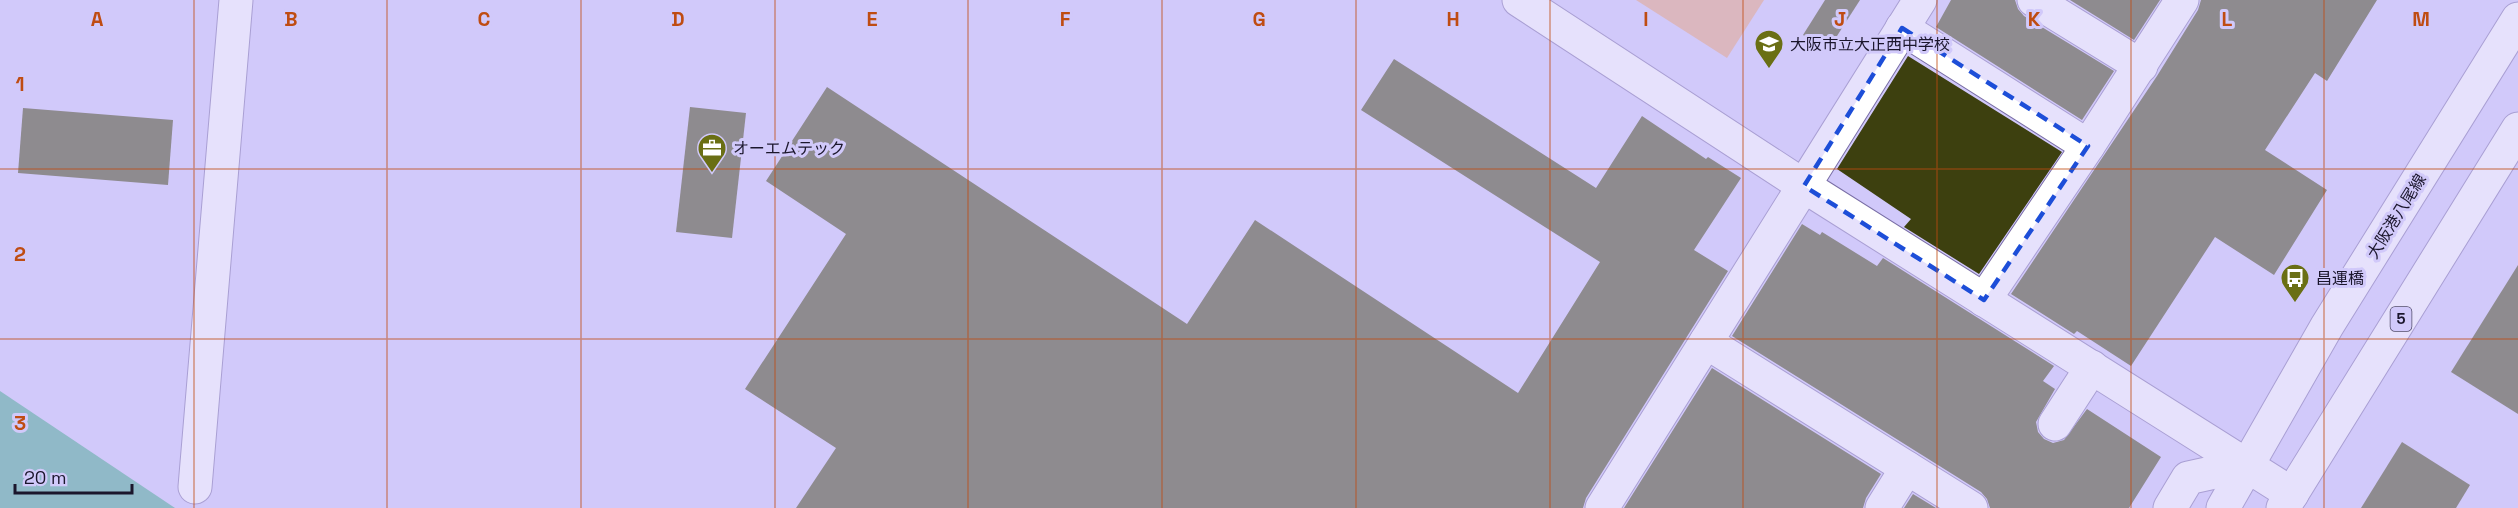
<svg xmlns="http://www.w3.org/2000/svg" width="2518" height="508" font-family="'Space Grotesk','Noto Sans JP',sans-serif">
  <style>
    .green { fill: #e6a379 }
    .water { fill: #40a78c }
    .building { fill: #3d400f }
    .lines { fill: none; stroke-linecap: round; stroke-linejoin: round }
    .minor-casing { stroke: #796ea6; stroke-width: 35 }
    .major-casing { stroke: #796ea6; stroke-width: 35 }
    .minor { stroke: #fff; stroke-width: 33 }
    .major { stroke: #fff; stroke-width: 33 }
    .marked { fill: none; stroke: #1d4ed8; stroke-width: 4.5; stroke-dasharray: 12 8; stroke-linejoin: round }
    .grid { fill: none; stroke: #bf4c12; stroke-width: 1.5; stroke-opacity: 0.55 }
    .labels { text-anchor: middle; stroke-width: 6; stroke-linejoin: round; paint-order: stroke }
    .shield { fill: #d1c9fa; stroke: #524c6a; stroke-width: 1.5 }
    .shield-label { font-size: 15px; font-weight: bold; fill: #1b162c }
    .poi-label { font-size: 16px; fill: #1b162c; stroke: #d1c9fa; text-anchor: start }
    .street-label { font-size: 16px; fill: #1b162c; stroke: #d1c9fa }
    .grid-label { font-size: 20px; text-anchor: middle; font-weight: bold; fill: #bf4c12; stroke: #d1c9fa; stroke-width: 6; stroke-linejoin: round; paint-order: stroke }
  </style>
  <rect width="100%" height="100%" fill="#d1c9fa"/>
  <path class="green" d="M 1636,0 L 1764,0 L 1727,58 Z"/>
  <path class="water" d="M 0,391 L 175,508 L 0,508 Z"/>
  <g class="building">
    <path d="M 1825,0 L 1860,0 L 1828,50 L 1803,35 Z"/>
    <path d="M 1951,0 L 2015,0 L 2018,9 L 2024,16 L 2114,71 L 2082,120 L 1936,27 Z"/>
    <path d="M 2070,0 L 2160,0 L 2134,40 Z"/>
    <path d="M 2201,0 L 2377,0 L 2327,81 L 2315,73 L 2265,150 L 2327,190 L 2274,275 L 2215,237 L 2131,366 L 2077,331 L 2074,334 L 2011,294 L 2157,76 L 2198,10 Z"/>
    <path d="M 1908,56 L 2062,152 L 1979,274 L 1904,227 L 1911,219 L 1837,169 Z"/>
    <path d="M 1394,59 L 1596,188 L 1642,116 L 1706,159 L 1708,157 L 1741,178 L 1694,250 L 1728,271 L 1586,498 L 1583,508 L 796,508 L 836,448 L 745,389 L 846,234 L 766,181 L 827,87 L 1187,324 L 1255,220 L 1518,393 L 1600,262 L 1361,110 Z"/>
    <path d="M 690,107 L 746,113 L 732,238 L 676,232 Z"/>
    <path d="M 23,108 L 173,120 L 168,185 L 18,173 Z"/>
    <path d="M 1802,224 L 1820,235 L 1822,232 L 1877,266 L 1883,258 L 2054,366 L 2043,381 L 2055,389 L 2036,422 L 2038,432 L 2044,439 L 2053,443 L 2064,440 L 2087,409 L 2161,457 L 2129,508 L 1990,508 L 1987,499 L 1981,492 L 1732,336 Z"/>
    <path d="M 2518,265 L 2518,414 L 2451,372 Z"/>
    <path d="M 1712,368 L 1881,474 L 1866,498 L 1863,508 L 1624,508 Z"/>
    <path d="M 2402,442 L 2470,485 L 2456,508 L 2361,508 Z"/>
    <path d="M 1913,494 L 1936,508 L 1904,508 Z"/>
  </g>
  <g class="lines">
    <g class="minor-casing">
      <g id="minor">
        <path d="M 1519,0 L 1804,186 L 2292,494"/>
        <path d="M 2034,0 L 2141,66"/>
        <path d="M 1902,28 L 2088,146"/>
        <path d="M 1984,300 L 2088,146 L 2182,0"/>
        <path d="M 1706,342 L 1971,508"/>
        <path d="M 2055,424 L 2092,367"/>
        <path d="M 195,487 L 236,0"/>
        <path d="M 1602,508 L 1920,0"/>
        <path d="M 1882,508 L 1907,468"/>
        <path d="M 2170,508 L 2188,478 L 2247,465"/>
      </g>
    </g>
    <g class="major-casing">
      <g id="major">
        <path d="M 2223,508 L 2327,326 L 2518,19"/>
        <path d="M 2283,508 L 2518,129"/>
      </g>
    </g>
    <use href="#minor" class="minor"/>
    <use href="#major" class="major"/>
  </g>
  <path d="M0 0H2518V508H0ZM 1902,28 L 2088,146 L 1984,300 L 1804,186 Z" fill="#d1c9fa" fill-opacity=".55" fill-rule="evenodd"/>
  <path class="marked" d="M 1902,28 L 2088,146 L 1984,300 L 1804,186 Z"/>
  <path class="grid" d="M 194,0 L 194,508M 387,0 L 387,508M 581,0 L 581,508M 775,0 L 775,508M 968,0 L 968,508M 1162,0 L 1162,508M 1356,0 L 1356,508M 1550,0 L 1550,508M 1743,0 L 1743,508M 1937,0 L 1937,508M 2131,0 L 2131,508M 2324,0 L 2324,508M 0,169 L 2518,169M 0,339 L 2518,339"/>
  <defs>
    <g id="school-pin" transform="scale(1.5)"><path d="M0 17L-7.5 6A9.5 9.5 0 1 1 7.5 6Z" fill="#6a6f14" stroke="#d1c9fa"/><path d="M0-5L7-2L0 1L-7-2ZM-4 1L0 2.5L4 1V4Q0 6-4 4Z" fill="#fff"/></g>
    <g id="office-pin" transform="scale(1.5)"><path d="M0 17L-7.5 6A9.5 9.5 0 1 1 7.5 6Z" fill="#6a6f14" stroke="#d1c9fa"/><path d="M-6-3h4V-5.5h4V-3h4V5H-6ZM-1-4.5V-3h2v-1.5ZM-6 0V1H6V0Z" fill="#fff"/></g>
    <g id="bus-pin" transform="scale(1.5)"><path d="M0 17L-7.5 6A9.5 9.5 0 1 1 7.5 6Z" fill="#6a6f14" stroke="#d1c9fa"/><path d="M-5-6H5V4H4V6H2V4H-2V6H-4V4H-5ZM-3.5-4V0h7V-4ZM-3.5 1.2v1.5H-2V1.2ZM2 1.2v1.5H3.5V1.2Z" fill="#fff"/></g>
  </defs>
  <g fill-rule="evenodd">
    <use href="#school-pin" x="1769" y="44"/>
    <use href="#office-pin" x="712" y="148"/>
    <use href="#bus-pin" x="2295" y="278"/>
  </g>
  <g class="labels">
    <rect class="shield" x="2390.5" y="307" width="21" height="24" rx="4.5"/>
    <g class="shield-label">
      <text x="2401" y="324">5</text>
    </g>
    <g class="poi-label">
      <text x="1790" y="50">大阪市立大正西中学校</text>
      <text x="733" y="154">オーエムテック</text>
      <text x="2316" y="284">昌運橋</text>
    </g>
    <g class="street-label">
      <text transform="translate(2396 216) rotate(-58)" y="6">大阪港八尾線</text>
    </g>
  </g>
  <g class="grid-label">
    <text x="97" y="26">A</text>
    <text x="291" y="26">B</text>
    <text x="484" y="26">C</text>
    <text x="678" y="26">D</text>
    <text x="872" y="26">E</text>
    <text x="1065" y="26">F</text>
    <text x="1259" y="26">G</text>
    <text x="1453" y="26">H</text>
    <text x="1646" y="26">I</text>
    <text x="1840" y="26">J</text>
    <text x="2034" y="26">K</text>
    <text x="2227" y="26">L</text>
    <text x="2421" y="26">M</text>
    <text x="20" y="91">1</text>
    <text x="20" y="261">2</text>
    <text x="20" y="430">3</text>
  </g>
  <path d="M15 484v9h117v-9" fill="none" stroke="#1b162c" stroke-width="3"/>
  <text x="24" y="484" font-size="18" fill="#1b162c" stroke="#d1c9fa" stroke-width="4.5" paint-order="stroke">20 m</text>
</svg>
